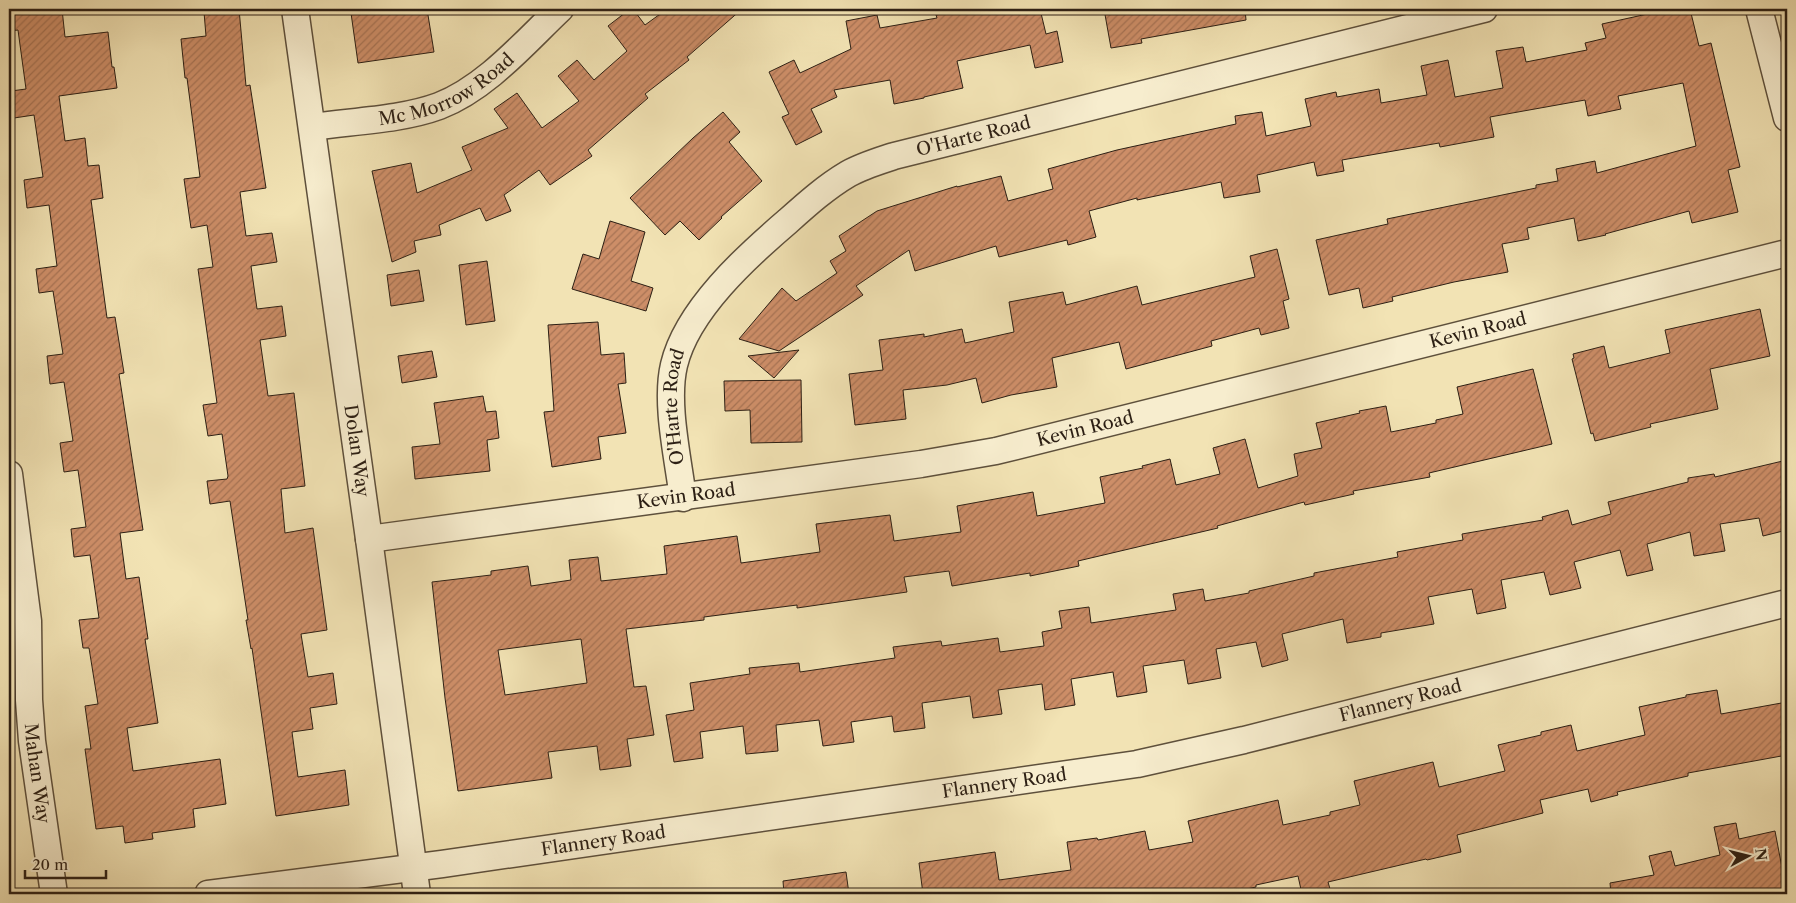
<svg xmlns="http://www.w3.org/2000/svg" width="1796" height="903" font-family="'Libre Caslon Text',serif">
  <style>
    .building { fill: url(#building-hatch); stroke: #2c1f14; fill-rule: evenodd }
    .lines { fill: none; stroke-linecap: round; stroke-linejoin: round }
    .minor-casing { stroke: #5e503c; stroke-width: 29 }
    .minor { stroke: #f7edce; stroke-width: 26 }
    .labels { text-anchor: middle; stroke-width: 4; stroke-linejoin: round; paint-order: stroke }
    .street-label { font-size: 18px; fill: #2c1f14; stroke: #f7edce }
  </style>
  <defs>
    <pattern id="building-hatch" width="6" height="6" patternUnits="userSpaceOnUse" patternTransform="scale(1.25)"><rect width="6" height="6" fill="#cd8e68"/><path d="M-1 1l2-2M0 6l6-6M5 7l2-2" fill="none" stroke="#a77354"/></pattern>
  </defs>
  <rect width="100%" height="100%" fill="#f2e3b4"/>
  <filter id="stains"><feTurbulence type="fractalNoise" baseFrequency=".004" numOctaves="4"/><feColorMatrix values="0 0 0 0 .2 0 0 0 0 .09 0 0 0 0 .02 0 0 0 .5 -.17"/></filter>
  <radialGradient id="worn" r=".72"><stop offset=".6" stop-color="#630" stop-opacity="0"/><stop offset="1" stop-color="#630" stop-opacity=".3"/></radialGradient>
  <g class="building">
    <path d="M 9,9 L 62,9 L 65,37 L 108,32 L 112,67 L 114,67 L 117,88 L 59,96 L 65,141 L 85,138 L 88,166 L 99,165 L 103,198 L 91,200 L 107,318 L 115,317 L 124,373 L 119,374 L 143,530 L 120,533 L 126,579 L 139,577 L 148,639 L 145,639 L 158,723 L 127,728 L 133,771 L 220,759 L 226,804 L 193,809 L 195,827 L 152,833 L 153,839 L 125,843 L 123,826 L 96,829 L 85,749 L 91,749 L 85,706 L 98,704 L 89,648 L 83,648 L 79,620 L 99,618 L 90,555 L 74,557 L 71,529 L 86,527 L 78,470 L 64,472 L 60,443 L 73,441 L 64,382 L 50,384 L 47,356 L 63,354 L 53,291 L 39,293 L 36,269 L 57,266 L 49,205 L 27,208 L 24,180 L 43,177 L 34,115 L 14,118 L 11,91 L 26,89 L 18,30 L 9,31 Z"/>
    <path d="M 239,9 L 246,86 L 250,85 L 266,188 L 240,192 L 246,236 L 272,233 L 277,262 L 251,266 L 257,309 L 282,306 L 286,336 L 260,340 L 268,396 L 294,393 L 305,486 L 281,489 L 285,533 L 313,528 L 327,630 L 301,634 L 308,677 L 333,673 L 337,704 L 310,708 L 313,729 L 292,732 L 298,777 L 345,770 L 349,805 L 276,816 L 252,648 L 251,649 L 246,620 L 248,620 L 230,501 L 210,504 L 207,481 L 227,479 L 228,476 L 222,434 L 208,436 L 203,405 L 217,403 L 198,269 L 213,267 L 207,225 L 191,228 L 184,179 L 200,177 L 187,78 L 185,78 L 181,39 L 206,36 L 204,12 Z"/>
    <path d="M 378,9 L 427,9 L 434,52 L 358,63 L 351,13 Z"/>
    <path d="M 630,9 L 633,9 L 645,25 L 667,9 L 742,9 L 687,57 L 689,60 L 645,94 L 648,98 L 588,150 L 592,156 L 550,185 L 539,170 L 504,195 L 511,211 L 486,221 L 480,208 L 439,225 L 441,235 L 414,241 L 416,252 L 392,262 L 372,171 L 411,163 L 417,193 L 472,170 L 462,147 L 508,128 L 494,109 L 517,93 L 542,128 L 579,101 L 558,76 L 577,60 L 594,80 L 627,51 L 608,26 Z"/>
    <path d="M 962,9 L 1040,9 L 1046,34 L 1057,31 L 1063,62 L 1035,68 L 1030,45 L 957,61 L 963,88 L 924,97 L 924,98 L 894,104 L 890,80 L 834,90 L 837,97 L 811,109 L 822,132 L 796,145 L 782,117 L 789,114 L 769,72 L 794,60 L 800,73 L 851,49 L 846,21 L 877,15 L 880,28 L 937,18 L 936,15 Z"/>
    <path d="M 1104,9 L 1245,9 L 1246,20 L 1141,39 L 1142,43 L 1111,48 Z"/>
    <path d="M 1670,9 L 1690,9 L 1699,46 L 1711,43 L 1740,167 L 1728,170 L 1738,212 L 1692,223 L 1689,211 L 1605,234 L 1606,235 L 1578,241 L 1574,218 L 1527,228 L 1529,239 L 1502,244 L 1508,272 L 1454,282 L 1392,297 L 1393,301 L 1363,308 L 1359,288 L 1329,295 L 1316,240 L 1388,224 L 1387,219 L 1536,188 L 1536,185 L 1558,181 L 1556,169 L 1595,161 L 1597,173 L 1696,146 L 1683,83 L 1618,96 L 1621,109 L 1588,116 L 1585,100 L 1490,117 L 1494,137 L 1440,147 L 1439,143 L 1342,160 L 1344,171 L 1317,176 L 1314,162 L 1257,175 L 1260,192 L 1224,198 L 1221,182 L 1137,200 L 1137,198 L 1089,211 L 1096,237 L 1068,245 L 1067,240 L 999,257 L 996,246 L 915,271 L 909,250 L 856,286 L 863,295 L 779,351 L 739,339 L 782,288 L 796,301 L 837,273 L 830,261 L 846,251 L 839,236 L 877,211 L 957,186 L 957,187 L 1001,176 L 1008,201 L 1053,189 L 1048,169 L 1117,150 L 1236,124 L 1235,116 L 1262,112 L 1266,136 L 1311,126 L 1305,99 L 1336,92 L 1337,97 L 1379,89 L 1381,103 L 1427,95 L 1421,66 L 1448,60 L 1455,97 L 1503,88 L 1496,51 L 1523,47 L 1526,62 L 1587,50 L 1585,43 L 1606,38 L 1602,24 Z"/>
    <path d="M 723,112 L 740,132 L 729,142 L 762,181 L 721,217 L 722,218 L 699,240 L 680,221 L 665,235 L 630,198 L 693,138 Z"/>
    <path d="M 610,221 L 645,232 L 631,281 L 653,288 L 646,311 L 572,289 L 583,254 L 599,259 Z"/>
    <path d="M 1277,249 L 1289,299 L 1283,301 L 1289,328 L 1261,335 L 1259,328 L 1211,341 L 1212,346 L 1126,369 L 1119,342 L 1052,358 L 1057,387 L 1011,395 L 982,403 L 976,378 L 947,385 L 903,390 L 906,419 L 855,425 L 849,374 L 883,370 L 879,340 L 924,334 L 924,337 L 962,329 L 965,343 L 1014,332 L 1009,302 L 1063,292 L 1066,305 L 1137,286 L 1142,305 L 1255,277 L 1250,256 Z"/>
    <path d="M 487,261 L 495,321 L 466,325 L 459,265 Z"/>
    <path d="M 419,270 L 424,301 L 391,306 L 387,275 Z"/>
    <path d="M 1760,309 L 1770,356 L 1710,369 L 1718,409 L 1650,424 L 1651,427 L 1595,441 L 1593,433 L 1591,434 L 1572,359 L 1574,358 L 1573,354 L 1604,346 L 1609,368 L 1670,353 L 1665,330 Z"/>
    <path d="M 598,322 L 601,355 L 624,353 L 626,383 L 618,384 L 626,433 L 598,437 L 601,459 L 552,467 L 544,412 L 554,411 L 548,325 Z"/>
    <path d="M 799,350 L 774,378 L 748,356 Z"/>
    <path d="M 432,351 L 437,377 L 402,383 L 398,356 Z"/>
    <path d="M 1533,369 L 1552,444 L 1429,473 L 1430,477 L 1353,491 L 1354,494 L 1305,505 L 1304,502 L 1217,526 L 1218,528 L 1078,561 L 1079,566 L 1030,576 L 1030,573 L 952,586 L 949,571 L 904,577 L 907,592 L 797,608 L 797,605 L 704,617 L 704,620 L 626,629 L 634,687 L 646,686 L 654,735 L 627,739 L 631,766 L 600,770 L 597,746 L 548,752 L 552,778 L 458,791 L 445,698 L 432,582 L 491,575 L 491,571 L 528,566 L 531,586 L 571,580 L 569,560 L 598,557 L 601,581 L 667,574 L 664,546 L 737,536 L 741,563 L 820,552 L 816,524 L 890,515 L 894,541 L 961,532 L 957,506 L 1033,492 L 1037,516 L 1105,503 L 1100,477 L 1143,468 L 1142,466 L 1170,459 L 1176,485 L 1220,474 L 1213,448 L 1245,439 L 1258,488 L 1298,476 L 1294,454 L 1322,448 L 1316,423 L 1360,413 L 1359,411 L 1386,406 L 1391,432 L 1436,423 L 1436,420 L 1463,414 L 1457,387 ZM 581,639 L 587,683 L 505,695 L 498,650 Z"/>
    <path d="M 801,380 L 802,442 L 751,443 L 750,410 L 725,411 L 724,381 Z"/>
    <path d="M 483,396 L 486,412 L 496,411 L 499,438 L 487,440 L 490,471 L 415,479 L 412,447 L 440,444 L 434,403 Z"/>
    <path d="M 1787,460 L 1787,530 L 1763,536 L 1759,518 L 1720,524 L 1725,551 L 1694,556 L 1690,532 L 1647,544 L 1653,570 L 1627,576 L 1620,550 L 1574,562 L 1581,588 L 1550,595 L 1544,572 L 1501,580 L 1506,608 L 1477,614 L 1472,589 L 1428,597 L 1434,624 L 1381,633 L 1381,637 L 1347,643 L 1343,619 L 1282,634 L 1288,660 L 1262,667 L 1256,642 L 1216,649 L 1221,678 L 1188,684 L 1184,660 L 1143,666 L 1147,692 L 1117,697 L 1113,672 L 1071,679 L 1075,705 L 1045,710 L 1042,684 L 998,690 L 1002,714 L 973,718 L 970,696 L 922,703 L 925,728 L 894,732 L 892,716 L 851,722 L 854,742 L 823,746 L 819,720 L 776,725 L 778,751 L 746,754 L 743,726 L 700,732 L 703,758 L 674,762 L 666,715 L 694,710 L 690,683 L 750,674 L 749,668 L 799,663 L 800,672 L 895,658 L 893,647 L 941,641 L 942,646 L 998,638 L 1000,652 L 1044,646 L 1042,632 L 1062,628 L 1059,611 L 1089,607 L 1091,623 L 1176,610 L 1173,594 L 1203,589 L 1205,601 L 1249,593 L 1249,591 L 1314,576 L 1314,573 L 1398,557 L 1397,552 L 1463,540 L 1462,534 L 1543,520 L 1542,517 L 1568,510 L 1572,525 L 1611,514 L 1608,502 L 1688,482 L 1688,478 L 1714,474 L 1715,477 Z"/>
    <path d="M 1717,690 L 1721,714 L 1787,702 L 1787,755 L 1688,773 L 1688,776 L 1617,792 L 1618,795 L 1591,802 L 1588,789 L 1540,800 L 1543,813 L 1457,835 L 1461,852 L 1427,860 L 1426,859 L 1328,882 L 1330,889 L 1302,894 L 1298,876 L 1256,885 L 1256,887 L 1225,894 L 923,894 L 919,863 L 995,852 L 999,880 L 1071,870 L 1067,842 L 1097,838 L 1098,840 L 1145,831 L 1149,850 L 1193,842 L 1188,821 L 1278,800 L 1283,825 L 1330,815 L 1330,812 L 1360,805 L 1354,781 L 1433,762 L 1439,787 L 1505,771 L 1498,745 L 1541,735 L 1541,732 L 1571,725 L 1577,751 L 1645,735 L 1639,707 L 1686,697 L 1686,695 Z"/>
    <path d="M 1736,823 L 1739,839 L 1775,831 L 1787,894 L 1611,894 L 1610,883 L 1654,875 L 1649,856 L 1671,851 L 1675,866 L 1720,855 L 1714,827 Z"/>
    <path d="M 846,872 L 849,894 L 784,894 L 783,881 Z"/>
  </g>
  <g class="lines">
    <g class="minor-casing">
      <g id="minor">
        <path id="s1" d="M 295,9 L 369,539 L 417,894"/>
        <path d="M 1759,9 L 1787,118"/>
        <path id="s2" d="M 312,127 C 353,121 401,120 439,106 C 486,88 525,42 560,9"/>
        <path id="s3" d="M 9,474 L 28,621 L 29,700 L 32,741 L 54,894"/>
        <path id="s4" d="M 683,498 C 678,458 665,403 674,365 C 687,310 747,256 788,221 C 807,204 826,187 848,174 C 862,166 879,161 894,156 L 1484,9"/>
        <path id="s5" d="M 369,539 L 921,464 L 996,451 L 1787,253"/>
        <path id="s6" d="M 208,894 L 442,864 L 1137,764 L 1244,740 L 1787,603"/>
      </g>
    </g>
    <use href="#minor" class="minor"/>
  </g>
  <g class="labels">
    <g class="street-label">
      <text dy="6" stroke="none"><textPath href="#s2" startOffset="142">Mc Morrow Road</textPath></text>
      <text dy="6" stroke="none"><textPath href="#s4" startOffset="528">O'Harte Road</textPath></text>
      <text dy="6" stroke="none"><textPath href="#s5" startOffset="1130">Kevin Road</textPath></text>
      <text dy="6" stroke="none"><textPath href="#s4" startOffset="92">O'Harte Road</textPath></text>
      <text dy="6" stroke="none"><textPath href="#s5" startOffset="725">Kevin Road</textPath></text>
      <text dy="6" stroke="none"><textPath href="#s1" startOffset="446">Dolan Way</textPath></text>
      <text dy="6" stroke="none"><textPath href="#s5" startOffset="320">Kevin Road</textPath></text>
      <text dy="6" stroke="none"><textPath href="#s6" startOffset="1209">Flannery Road</textPath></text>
      <text dy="6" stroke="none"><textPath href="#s3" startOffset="301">Mahan Way</textPath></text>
      <text dy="6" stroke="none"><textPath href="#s6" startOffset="804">Flannery Road</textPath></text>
      <text dy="6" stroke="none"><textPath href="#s6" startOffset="399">Flannery Road</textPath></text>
    </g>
  </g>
  <rect width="1796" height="903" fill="none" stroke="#f2e3b4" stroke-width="30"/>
  <rect x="10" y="10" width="1776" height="883" fill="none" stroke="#2c1f14" stroke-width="2.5"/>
  <rect x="15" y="15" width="1766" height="873" fill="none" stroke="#2c1f14"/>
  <g transform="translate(1748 856) rotate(83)" stroke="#f7edce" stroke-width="4" paint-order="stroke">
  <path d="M0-4L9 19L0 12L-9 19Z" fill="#2c1f14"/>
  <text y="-8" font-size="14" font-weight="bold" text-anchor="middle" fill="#2c1f14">N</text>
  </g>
  <path d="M25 870v8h81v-8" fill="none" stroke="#2c1f14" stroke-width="2.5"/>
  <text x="32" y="870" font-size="15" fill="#2c1f14" stroke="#f7edce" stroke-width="4" paint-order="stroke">20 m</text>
  <rect width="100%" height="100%" filter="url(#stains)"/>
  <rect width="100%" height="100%" fill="url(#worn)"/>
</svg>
